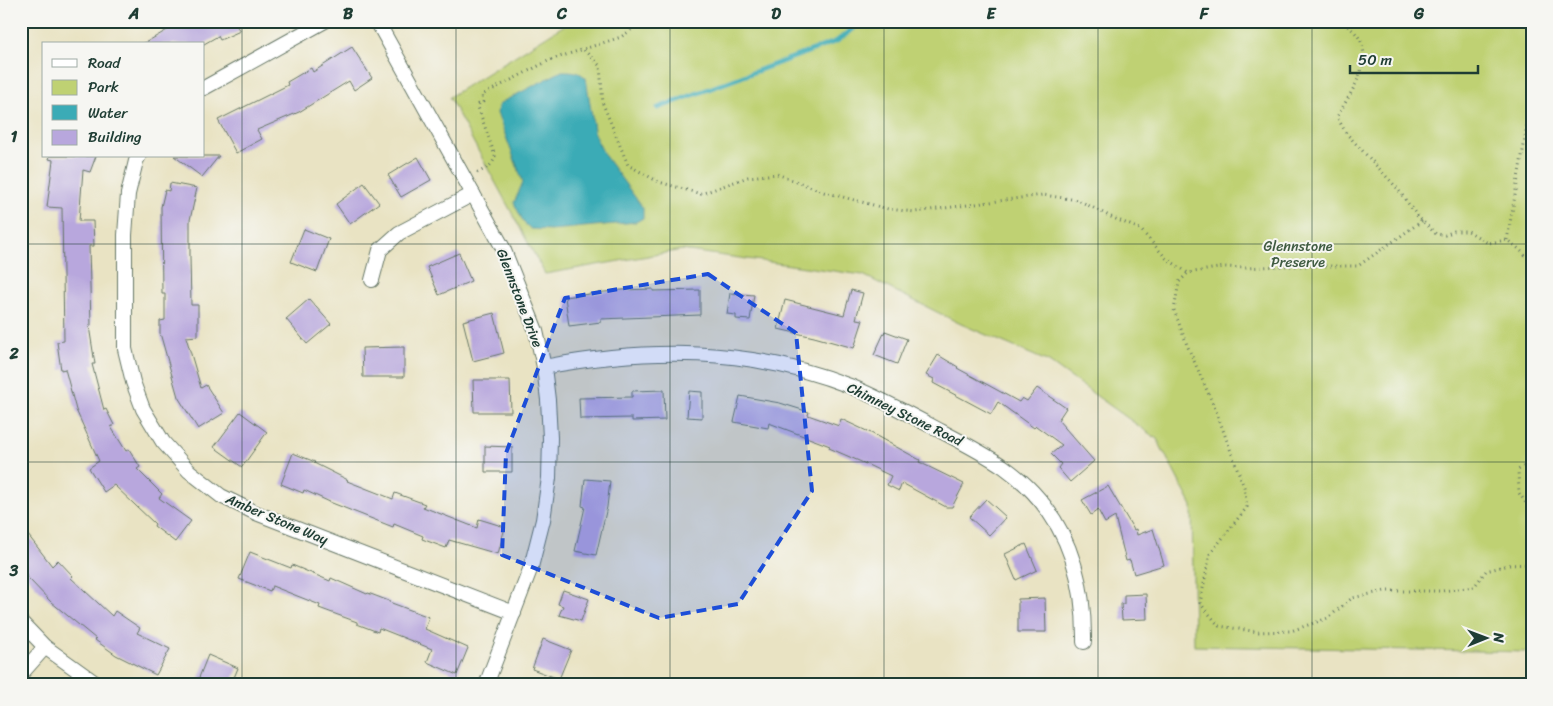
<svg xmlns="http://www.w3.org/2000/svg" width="1553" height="706" font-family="Sriracha,sans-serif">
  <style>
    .green { fill: #bfd173; stroke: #6f8754 }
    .water { fill: #3babb6; stroke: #2d7475 }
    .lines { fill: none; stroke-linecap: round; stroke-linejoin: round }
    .stream { stroke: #3babb6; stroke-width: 5 }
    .building { fill: #b8a7dd }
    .street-casing { stroke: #676; stroke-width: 16 }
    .path { stroke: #676; stroke-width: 3; stroke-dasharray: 1 4; stroke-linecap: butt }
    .street { stroke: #fff; stroke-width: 14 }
    .marked { fill: #1d4ed8; fill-opacity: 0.2; stroke: #1d4ed8; stroke-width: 4; stroke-dasharray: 10 6; stroke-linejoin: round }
    .grid { fill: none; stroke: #1f3d34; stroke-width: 1; stroke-opacity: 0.55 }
    .labels { text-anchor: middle; stroke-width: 4; stroke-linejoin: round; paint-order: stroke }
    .park-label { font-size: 14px; fill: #3f5b41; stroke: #f6f6f2 }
    .street-label { font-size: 14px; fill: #1f3d34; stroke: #f6f6f2 }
    .neatline { fill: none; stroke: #1f3d34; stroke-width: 2 }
    .grid-label { font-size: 16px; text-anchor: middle; font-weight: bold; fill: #1f3d34 }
  </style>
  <rect width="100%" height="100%" fill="#f6f6f2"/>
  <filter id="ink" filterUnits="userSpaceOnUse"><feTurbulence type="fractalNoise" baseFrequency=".02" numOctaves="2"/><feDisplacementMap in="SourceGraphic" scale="10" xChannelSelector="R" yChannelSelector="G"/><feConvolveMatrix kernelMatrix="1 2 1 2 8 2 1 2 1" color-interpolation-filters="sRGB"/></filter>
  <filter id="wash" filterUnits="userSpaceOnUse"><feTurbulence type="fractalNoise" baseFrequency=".0096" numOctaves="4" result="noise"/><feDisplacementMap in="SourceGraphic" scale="20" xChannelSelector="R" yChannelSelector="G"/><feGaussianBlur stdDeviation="1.12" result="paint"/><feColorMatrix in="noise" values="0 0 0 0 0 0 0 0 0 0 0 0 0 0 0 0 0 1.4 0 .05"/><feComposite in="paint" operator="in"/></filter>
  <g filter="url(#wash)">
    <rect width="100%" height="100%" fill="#e9e3c3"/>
    <path class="green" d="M 571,21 L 1532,21 L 1532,652 L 1194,646 L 1192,506 L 1157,439 L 1049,362 L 961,324 L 863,275 L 682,250 L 545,274 L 449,97 Z"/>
    <path class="water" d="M 562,71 C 572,71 579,71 586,78 L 595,136 L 605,156 L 643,208 L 643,218 L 636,222 L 552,230 L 531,229 L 524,223 L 514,203 L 523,182 L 497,113 L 498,106 L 502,102 Z"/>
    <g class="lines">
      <path class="stream" d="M 658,108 L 837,41 L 863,21"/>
    </g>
    <g id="blocks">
      <g class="building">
        <path d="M 176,21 L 244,21 L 236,25 L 240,31 L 220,40 L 218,36 L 204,44 L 143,44 L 169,29 L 167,26 Z"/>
        <path d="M 352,47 L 372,78 L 354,90 L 349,81 L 299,112 L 257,130 L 262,139 L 236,153 L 218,120 L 288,85 L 287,82 L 311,68 L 313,72 Z"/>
        <path d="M 50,156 L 96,156 L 90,172 L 83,170 L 79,221 L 93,221 L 94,246 L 89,246 L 91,326 L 89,326 L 95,364 L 92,364 L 104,410 L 106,409 L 114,425 L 111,427 L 126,451 L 129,449 L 140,467 L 137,469 L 162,494 L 159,498 L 191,521 L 175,542 L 154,526 L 155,524 L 114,485 L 104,492 L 89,468 L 99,461 L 76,410 L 65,369 L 61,370 L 57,342 L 64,341 L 62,208 L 47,207 L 53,160 L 49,159 Z"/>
        <path d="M 174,156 L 219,156 L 202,177 Z"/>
        <path d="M 418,157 L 431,180 L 401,197 L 388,175 Z"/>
        <path d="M 170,183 L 197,188 L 190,220 L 190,257 L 191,305 L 198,305 L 198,336 L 186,337 L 201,388 L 206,385 L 224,413 L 198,429 L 178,397 L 160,333 L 160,321 L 165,320 L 165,294 L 162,294 L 161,207 L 165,190 L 169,191 Z"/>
        <path d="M 364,183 L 379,203 L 350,224 L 336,204 Z"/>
        <path d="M 304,229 L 329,239 L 317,272 L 291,262 Z"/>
        <path d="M 459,253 L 471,281 L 439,295 L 427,267 Z"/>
        <path d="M 653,289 L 653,291 L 700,290 L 700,315 L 601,319 L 601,322 L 569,326 L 565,297 L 620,290 Z"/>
        <path d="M 851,290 L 863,293 L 856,319 L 863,320 L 854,348 L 814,337 L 778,329 L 785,300 L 844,315 Z"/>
        <path d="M 730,293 L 754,295 L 750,320 L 736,319 L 736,315 L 727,314 Z"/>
        <path d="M 309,299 L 331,324 L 307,344 L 286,319 Z"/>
        <path d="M 494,313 L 504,353 L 473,361 L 463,321 Z"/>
        <path d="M 885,331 L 907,339 L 897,364 L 874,355 Z"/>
        <path d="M 404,347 L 404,377 L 363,377 L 362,348 Z"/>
        <path d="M 938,355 L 958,367 L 957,368 L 1019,402 L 1022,398 L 1027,401 L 1037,388 L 1066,408 L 1058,420 L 1094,461 L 1070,482 L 1058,468 L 1061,464 L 1051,454 L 1062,445 L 1036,426 L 1034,428 L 998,402 L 991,414 L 933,383 L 934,379 L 926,375 Z"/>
        <path d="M 473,380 L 510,380 L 511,412 L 474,412 Z"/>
        <path d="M 664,390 L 665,420 L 632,421 L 632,418 L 580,419 L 579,398 L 632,397 L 632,391 Z"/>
        <path d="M 689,391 L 702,392 L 702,418 L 687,417 Z"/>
        <path d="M 740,396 L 780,403 L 809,412 L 808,415 L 839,426 L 841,419 L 871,433 L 920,460 L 919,462 L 964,484 L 952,507 L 946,507 L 902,483 L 899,491 L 887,485 L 891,476 L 866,464 L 829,448 L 830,446 L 769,423 L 768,428 L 734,422 Z"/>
        <path d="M 240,412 L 267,432 L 242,467 L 214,447 Z"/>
        <path d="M 485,446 L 512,447 L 512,472 L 485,472 Z"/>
        <path d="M 293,453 L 315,462 L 314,463 L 348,480 L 347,481 L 393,499 L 395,493 L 425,504 L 423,507 L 477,528 L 479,519 L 505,527 L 498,554 L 449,540 L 446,548 L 422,539 L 423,536 L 394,524 L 393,527 L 332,503 L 304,490 L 303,493 L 281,484 Z"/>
        <path d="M 585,479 L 610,481 L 607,507 L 596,555 L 575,551 L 585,507 L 582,506 Z"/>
        <path d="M 1108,486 L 1134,530 L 1136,529 L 1137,535 L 1153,529 L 1164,565 L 1134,574 L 1130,560 L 1126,561 L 1115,517 L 1105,523 L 1098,510 L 1091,515 L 1082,500 Z"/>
        <path d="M 986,499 L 1006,517 L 989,535 L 969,517 Z"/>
        <path d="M 21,526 L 52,566 L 58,560 L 73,576 L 71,578 L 112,616 L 115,611 L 140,628 L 137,633 L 170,649 L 156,675 L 116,655 L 95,640 L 96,639 L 51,602 L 29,579 L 21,568 Z"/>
        <path d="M 1026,544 L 1037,570 L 1016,580 L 1005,554 Z"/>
        <path d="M 250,552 L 291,568 L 292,565 L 330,581 L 331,578 L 367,594 L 368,593 L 389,601 L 389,602 L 429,617 L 425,629 L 468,648 L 457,675 L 427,662 L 432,649 L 379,628 L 378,632 L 357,624 L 357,622 L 319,608 L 320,605 L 272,586 L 270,591 L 239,579 Z"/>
        <path d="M 563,590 L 589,599 L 581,621 L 559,615 L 563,606 L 558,604 Z"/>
        <path d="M 1146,594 L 1147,619 L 1122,620 L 1121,604 L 1124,604 L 1124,595 Z"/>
        <path d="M 1045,598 L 1046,632 L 1018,632 L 1018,599 Z"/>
        <path d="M 543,639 L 571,650 L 559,679 L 532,669 Z"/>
        <path d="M 208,655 L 238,668 L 231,685 L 196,685 Z"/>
      </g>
    </g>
  </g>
  <g filter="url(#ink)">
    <use href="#blocks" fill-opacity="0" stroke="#676" stroke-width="1"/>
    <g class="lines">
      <g class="street-casing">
        <g id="street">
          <path d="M 377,21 L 503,248 L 536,331 L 544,367 L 548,400 L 550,438 L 549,478 L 543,520 L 531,567 L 486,685"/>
          <path d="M 204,88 L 325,21"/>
          <path d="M 139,156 L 136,161 L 128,194 L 125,235 L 125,349 L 133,382 L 143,409 L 163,442 L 189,471 L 221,496 L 256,513 L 514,613"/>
          <path d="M 372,280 L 380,250 L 399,233 L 473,194"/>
          <path d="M 544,367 C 650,347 748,347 850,386 C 879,398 907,413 935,428 C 958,440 982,452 1004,467 C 1063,509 1085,572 1084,642"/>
          <path d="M 21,622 L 45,647 L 98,685"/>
          <path d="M 21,674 L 45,647"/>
        </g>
      </g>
      <g class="path">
        <path d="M 1339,21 C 1386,45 1355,85 1337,117 L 1346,133 L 1397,188 L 1418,217 L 1436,234 L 1445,235 L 1454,231 L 1468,231 L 1488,243 L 1507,240 L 1519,249 L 1532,263"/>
        <path d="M 584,50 L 600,66 L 603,104 L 628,165 L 659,182 L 701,194 L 748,177 L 777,174 L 824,192 L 888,209 L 915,212 L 1043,195 L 1078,200 L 1113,218 L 1140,229 L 1166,258 L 1188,273"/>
        <path d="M 477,173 C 485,169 493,166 495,156 L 478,107 L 479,104 L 483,102 L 482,95 L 550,60 L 621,37 L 639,24 L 647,21"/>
        <path d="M 1422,221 L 1358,266 L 1279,266 L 1245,268 L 1224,267 L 1188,273 L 1179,282 L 1174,310 L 1187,345 L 1216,411 L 1244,487 L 1247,507 L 1210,554 L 1200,603 L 1219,626 L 1259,632 L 1291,631 L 1328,618 L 1352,598 L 1385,591 L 1442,591 L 1474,587 L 1486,571 L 1509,565 L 1532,564"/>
        <path d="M 1507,240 L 1524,145 L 1532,85"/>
        <path d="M 1532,461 L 1518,470 L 1519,493 L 1532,512"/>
      </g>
      <use href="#street" class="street"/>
    </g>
  </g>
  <path class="marked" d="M 708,274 L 796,333 L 812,491 L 738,604 L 659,618 L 502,555 L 506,453 L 565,298 Z"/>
  <path class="grid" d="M 242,21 L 242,685M 456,21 L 456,685M 670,21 L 670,685M 884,21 L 884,685M 1098,21 L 1098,685M 1312,21 L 1312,685M 21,244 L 1532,244M 21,462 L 1532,462"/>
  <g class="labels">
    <g class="park-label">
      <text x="1298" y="251">Glennstone<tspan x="1298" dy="16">Preserve</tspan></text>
    </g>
    <g class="street-label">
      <text transform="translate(520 298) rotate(69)" y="5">Glennstone Drive</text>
      <text transform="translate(905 414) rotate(26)" y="5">Chimney Stone Road</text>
      <text transform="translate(277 519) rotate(23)" y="5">Amber Stone Way</text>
    </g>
  </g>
  <rect width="1553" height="706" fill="none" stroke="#f6f6f2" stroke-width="55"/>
  <rect x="42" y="42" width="162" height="115" fill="#f6f6f2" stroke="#a0aca6"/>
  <rect x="52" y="59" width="25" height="8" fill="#ffffff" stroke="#a0aca6"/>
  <text x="88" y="68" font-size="15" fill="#1f3d34">Road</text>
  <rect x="52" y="80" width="25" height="15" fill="#bfd173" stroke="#a0aca6"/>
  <text x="88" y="92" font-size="15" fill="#1f3d34">Park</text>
  <rect x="52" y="105" width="25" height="15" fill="#3babb6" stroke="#a0aca6"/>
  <text x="88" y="118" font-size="15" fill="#1f3d34">Water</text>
  <rect x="52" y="130" width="25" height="15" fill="#b8a7dd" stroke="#a0aca6"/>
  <text x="88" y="142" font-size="15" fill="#1f3d34">Building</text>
  <g transform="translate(1486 638) rotate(89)" stroke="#f6f6f2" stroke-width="4" paint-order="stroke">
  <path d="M0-4L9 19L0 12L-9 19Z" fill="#1f3d34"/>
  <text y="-8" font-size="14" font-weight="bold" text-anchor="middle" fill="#1f3d34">N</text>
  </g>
  <path d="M1350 65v8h128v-8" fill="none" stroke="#1f3d34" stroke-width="2.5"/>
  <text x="1358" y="65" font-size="15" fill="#1f3d34" stroke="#f6f6f2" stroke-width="4" paint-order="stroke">50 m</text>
  <rect x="28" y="28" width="1498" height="650" class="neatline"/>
  <g class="grid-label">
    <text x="134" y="19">A</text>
    <text x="348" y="19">B</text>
    <text x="562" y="19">C</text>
    <text x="776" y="19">D</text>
    <text x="991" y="19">E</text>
    <text x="1204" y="19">F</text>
    <text x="1419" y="19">G</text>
    <text x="14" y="142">1</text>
    <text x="14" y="359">2</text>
    <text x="14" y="576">3</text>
  </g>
</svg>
